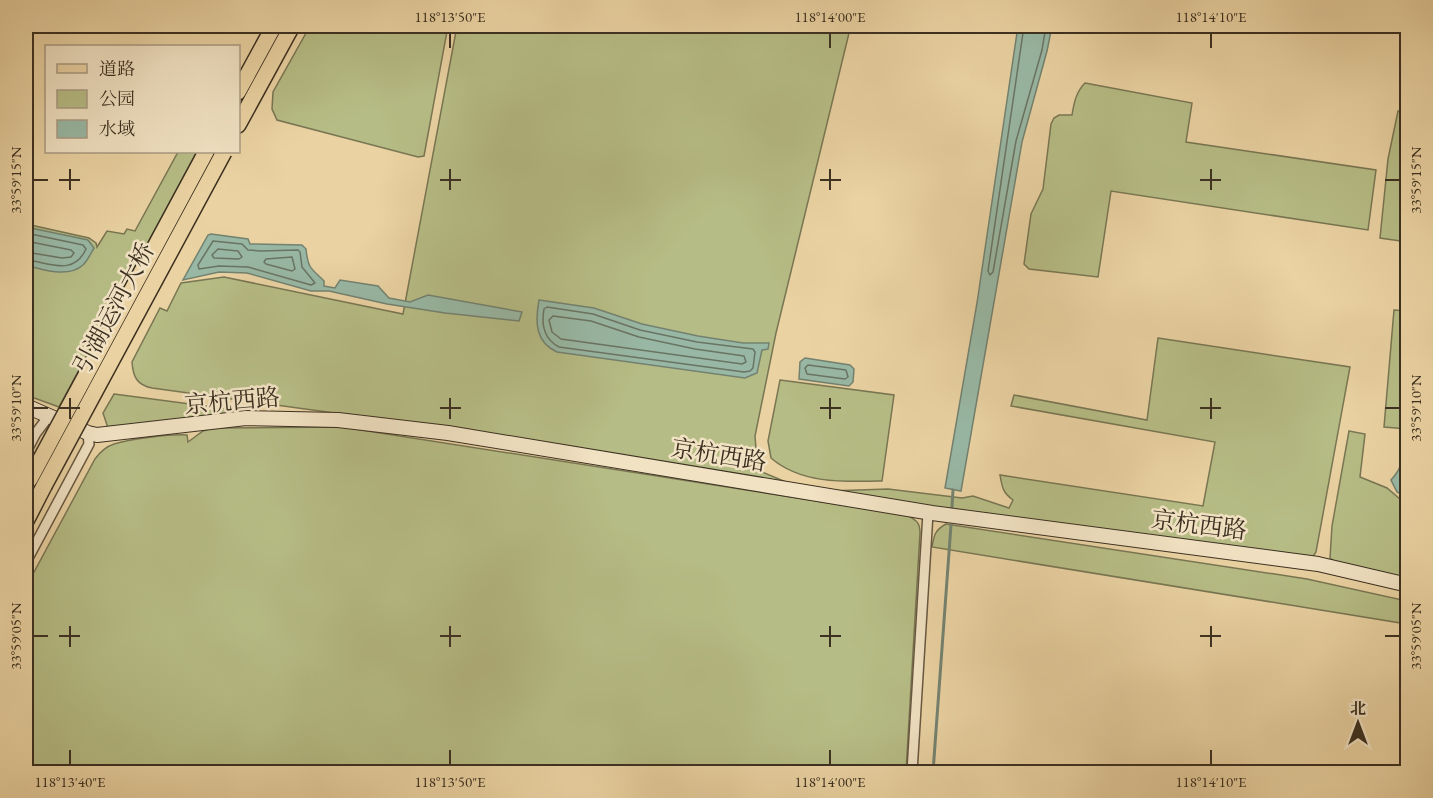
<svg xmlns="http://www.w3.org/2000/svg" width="1433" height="798" font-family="'EB Garamond','Noto Serif SC',serif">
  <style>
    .green { fill: #b6bc85; stroke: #797653; stroke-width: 1.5 }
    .water { fill: #98b8a5; stroke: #738270; stroke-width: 1.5 }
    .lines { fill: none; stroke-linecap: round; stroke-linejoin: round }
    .shore { stroke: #6a7463; stroke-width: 1.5 }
    .stream { stroke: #738270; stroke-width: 3 }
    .street-casing { stroke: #685841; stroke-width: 12 }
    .secondary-casing { stroke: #3c3021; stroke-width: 16 }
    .primary-casing { stroke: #3c3021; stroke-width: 18 }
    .street { stroke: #f1e2c3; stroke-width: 9 }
    .secondary { stroke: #f1e2c3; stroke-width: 14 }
    .primary { stroke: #ead2a2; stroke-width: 15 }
    .primary-bridge-casing { stroke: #3c3021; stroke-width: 18; stroke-linecap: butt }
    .primary-bridge { stroke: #ead2a2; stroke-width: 15 }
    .ticks { fill: none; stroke: #3c3021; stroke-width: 2 }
    .labels { text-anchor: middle; stroke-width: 5; stroke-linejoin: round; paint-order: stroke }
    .street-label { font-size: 24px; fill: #3c3021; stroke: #f1e2c3 }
    .neatline { fill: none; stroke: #3c3021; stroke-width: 2 }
    .ticks-label { font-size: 15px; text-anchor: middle; fill: #3c3021 }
  </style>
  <rect width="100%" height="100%" fill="#ead2a2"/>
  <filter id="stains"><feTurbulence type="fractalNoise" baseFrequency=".00333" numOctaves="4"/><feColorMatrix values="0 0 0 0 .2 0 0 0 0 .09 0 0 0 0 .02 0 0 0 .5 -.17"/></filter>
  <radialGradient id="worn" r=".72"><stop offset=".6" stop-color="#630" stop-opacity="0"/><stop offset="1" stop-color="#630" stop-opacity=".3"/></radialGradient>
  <g class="green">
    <path d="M 310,26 L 448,26 L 424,156 L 418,157 L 277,120 L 272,109 L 273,92 Z"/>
    <path d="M 457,26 L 839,26 L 850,29 L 776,333 L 755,436 L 757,461 L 762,472 L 793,485 L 393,421 L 152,388 C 137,385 133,377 132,362 L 160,308 L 167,311 L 181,283 L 224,277 L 403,314 Z"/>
    <path d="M 1085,83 L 1192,103 L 1186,142 L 1376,170 L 1368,230 L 1111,191 L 1098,277 L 1029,269 L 1024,264 L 1031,214 L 1043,189 L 1051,124 L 1054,118 L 1059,115 L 1072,115 C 1074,103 1076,92 1085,83 Z"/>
    <path d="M 1398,111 L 1407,111 L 1407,242 L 1380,238 L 1388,159 Z"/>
    <path d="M 178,152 L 197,152 L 59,407 L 26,395 L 26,224 L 89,238 L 96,243 L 97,247 L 107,231 L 124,234 L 127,229 L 135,231 Z"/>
    <path d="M 1394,310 L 1407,311 L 1407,429 L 1384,427 Z"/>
    <path d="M 1158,338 L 1350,367 L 1316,552 L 1312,558 L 981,515 L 828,491 L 888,489 L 962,498 L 973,496 L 1009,508 L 1013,500 C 1003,493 1002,487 1000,475 L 1203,506 L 1215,442 L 1011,406 L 1014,395 L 1147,420 Z"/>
    <path d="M 780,380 L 894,395 L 882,481 C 844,482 801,484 771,458 L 768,441 Z"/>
    <path d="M 114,394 L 236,410 L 254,413 L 108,428 L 103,413 Z"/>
    <path d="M 342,427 L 907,515 C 916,520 920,522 920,533 L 906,772 L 26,772 L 26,587 L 95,459 C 100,452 105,447 114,444 C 129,439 171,434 187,435 L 188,442 L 203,431 L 213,428 Z"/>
    <path d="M 1349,431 L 1365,434 L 1360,477 L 1387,488 L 1407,505 L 1407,579 L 1334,561 L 1330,558 L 1332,526 Z"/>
    <path d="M 946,524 L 1307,579 L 1407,601 L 1407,624 L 932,547 C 934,535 935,530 946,524 Z"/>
  </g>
  <g class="water">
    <path d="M 1018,26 L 1052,26 L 1047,51 L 1022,142 L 961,491 L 945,488 L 977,303 Z"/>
    <path d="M 26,227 L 88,240 L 94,248 C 91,253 88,260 83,265 C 69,278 42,270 26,265 Z"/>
    <path d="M 211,234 L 248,239 L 250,244 L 302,245 L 306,249 C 308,269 311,268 324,281 L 324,286 L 335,288 L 340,280 L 378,286 L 389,298 L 410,302 L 428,295 L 522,312 L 519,321 L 445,313 L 387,304 L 329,291 L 311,291 L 247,273 L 219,272 L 183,280 L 208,235 Z"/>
    <path d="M 539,300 L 594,308 L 642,324 L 698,336 L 743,343 L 769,343 L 768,349 L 762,350 L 757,373 L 745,378 L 557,352 C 535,342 535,322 539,300 Z"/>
    <path d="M 805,358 L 850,365 L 854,369 L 853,382 L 849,386 L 799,379 L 800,362 Z"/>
    <path d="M 1407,439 L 1407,497 L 1397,492 L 1391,480 C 1401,469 1407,456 1400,442 Z"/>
  </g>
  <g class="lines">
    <g class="shore">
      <path d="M 1024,26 L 988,271 L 990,275 L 993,272 L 1016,141 L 1042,50 L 1046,26"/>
      <path d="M 26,233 L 83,245 L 86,249 C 73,277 49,262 26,260"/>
      <path d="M 26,241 L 71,250 L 74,253 L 71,257 L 62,258 L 26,252"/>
      <path d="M 213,241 L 242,244 L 248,250 L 261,251 L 298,250 L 300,252 L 302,267 L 315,283 L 311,285 L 248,267 L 219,266 L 199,269 L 198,265 Z"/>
      <path d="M 218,249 L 238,251 L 242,257 L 239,259 L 214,258 L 212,255 Z"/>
      <path d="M 292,257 L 295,269 L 292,271 L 266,264 L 264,262 L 266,259 Z"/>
      <path d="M 547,307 L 593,314 L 640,330 L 697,342 L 753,349 L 755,352 L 753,368 L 750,371 L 744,372 L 559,347 C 544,339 541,325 544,309 Z"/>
      <path d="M 553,316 L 591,321 L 639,337 L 695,349 L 744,356 L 746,362 L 742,364 L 561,339 L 552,332 L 549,320 Z"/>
      <path d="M 808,365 L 846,370 L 848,377 L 845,379 L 807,374 L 805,368 Z"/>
    </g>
    <g class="stream">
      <path d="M 952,507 L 953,490"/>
      <path d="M 933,772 L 951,525"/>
    </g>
    <g class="street-casing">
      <g id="street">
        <path d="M 26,452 L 36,433 L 49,416"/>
        <path d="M 26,562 L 89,444 L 88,433"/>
        <path d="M 912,772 L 928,513"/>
      </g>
    </g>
    <g class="secondary-casing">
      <path id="secondary" d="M 26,406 L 88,433 L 97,435 L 246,418 L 338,420 L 448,433 L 932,513 L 1318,564 L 1408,585"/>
    </g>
    <g class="primary-casing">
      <g id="primary">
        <path d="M 238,92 L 274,26"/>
        <path d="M 238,125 L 292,26"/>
        <path d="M 26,521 L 44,486"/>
      </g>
    </g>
    <use href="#street" class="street"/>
    <use href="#secondary" class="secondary"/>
    <use href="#primary" class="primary"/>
    <g class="primary-bridge-casing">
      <g id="primary-bridge">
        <path d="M 30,479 L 206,152"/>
        <path d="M 44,486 L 224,152"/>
      </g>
    </g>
    <use href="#primary-bridge" class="primary-bridge"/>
  </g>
  <path class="ticks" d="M 450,33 L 450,48M 830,33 L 830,48M 1211,33 L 1211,48M 70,169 L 70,190M 450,169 L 450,190M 830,169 L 830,190M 1211,169 L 1211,190M 33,180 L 48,180M 59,180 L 80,180M 440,180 L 461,180M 820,180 L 841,180M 1200,180 L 1221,180M 1385,180 L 1400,180M 70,398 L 70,419M 450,398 L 450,419M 830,398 L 830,419M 1211,398 L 1211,419M 33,408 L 48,408M 59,408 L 80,408M 440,408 L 461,408M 820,408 L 841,408M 1200,408 L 1221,408M 1385,408 L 1400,408M 70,626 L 70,647M 450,626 L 450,647M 830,626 L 830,647M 1211,626 L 1211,647M 33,636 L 48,636M 59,636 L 80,636M 440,636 L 461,636M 820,636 L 841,636M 1200,636 L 1221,636M 1385,636 L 1400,636M 70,750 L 70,765M 450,750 L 450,765M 830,750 L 830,765M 1211,750 L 1211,765"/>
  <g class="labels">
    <g class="street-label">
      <text transform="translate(114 308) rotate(-62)" y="8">引湖运河大桥</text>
      <text transform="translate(232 401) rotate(-5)" y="8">京杭西路</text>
      <text transform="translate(719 455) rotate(9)" y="8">京杭西路</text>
      <text transform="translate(1199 525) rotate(7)" y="8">京杭西路</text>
    </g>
  </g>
  <rect width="1433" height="798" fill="none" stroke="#ead2a2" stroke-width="66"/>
  <rect x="45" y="45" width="195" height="108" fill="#f1e2c3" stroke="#a99b82" stroke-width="1.5"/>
  <rect x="57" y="64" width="30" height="9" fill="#ead2a2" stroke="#a99b82" stroke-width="1.5"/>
  <text x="99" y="75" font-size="18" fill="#3c3021">道路</text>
  <rect x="57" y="90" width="30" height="18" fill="#b6bc85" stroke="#a99b82" stroke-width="1.5"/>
  <text x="99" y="105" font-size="18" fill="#3c3021">公园</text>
  <rect x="57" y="120" width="30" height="18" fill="#98b8a5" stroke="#a99b82" stroke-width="1.5"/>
  <text x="99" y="135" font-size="18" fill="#3c3021">水域</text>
  <g transform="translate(1358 723)" stroke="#f1e2c3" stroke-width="4.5" paint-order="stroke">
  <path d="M0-4.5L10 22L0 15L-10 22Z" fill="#3c3021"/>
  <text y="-9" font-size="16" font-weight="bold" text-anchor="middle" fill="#3c3021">北</text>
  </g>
  <rect x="33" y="33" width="1367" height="732" class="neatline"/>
  <g class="ticks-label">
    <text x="450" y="22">118°13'50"E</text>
    <text x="830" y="22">118°14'00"E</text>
    <text x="1211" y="22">118°14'10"E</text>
    <text transform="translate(16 180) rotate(-90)" y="5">33°59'15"N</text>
    <text transform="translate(1416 180) rotate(-90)" y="5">33°59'15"N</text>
    <text transform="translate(16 408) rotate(-90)" y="5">33°59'10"N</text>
    <text transform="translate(1416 408) rotate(-90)" y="5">33°59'10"N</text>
    <text transform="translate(16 636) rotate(-90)" y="5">33°59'05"N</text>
    <text transform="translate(1416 636) rotate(-90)" y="5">33°59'05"N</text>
    <text x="70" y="787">118°13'40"E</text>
    <text x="450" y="787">118°13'50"E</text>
    <text x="830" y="787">118°14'00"E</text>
    <text x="1211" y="787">118°14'10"E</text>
  </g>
  <rect width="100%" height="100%" filter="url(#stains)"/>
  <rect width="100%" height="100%" fill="url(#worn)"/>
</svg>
